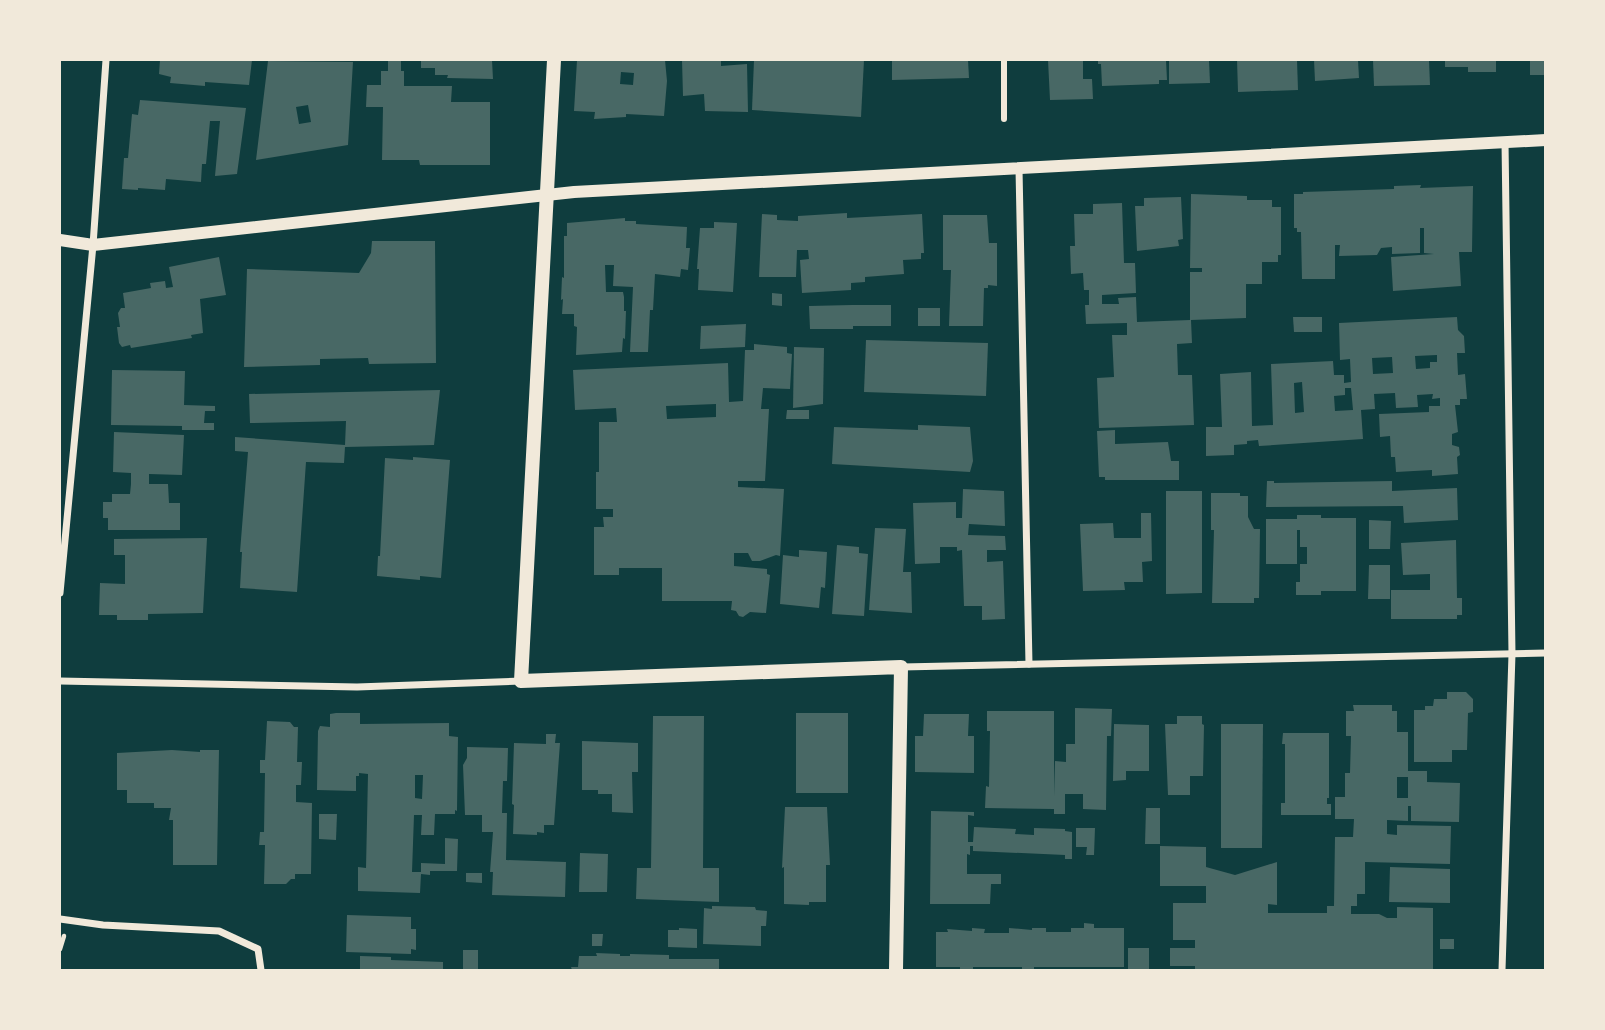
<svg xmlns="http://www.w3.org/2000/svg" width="1605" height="1030" font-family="'Sofia Sans Condensed',sans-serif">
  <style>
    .building { fill: #486865; fill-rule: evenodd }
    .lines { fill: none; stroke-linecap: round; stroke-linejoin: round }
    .path { stroke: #f1e9da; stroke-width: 4.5 }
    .pedestrian { stroke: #f1e9da; stroke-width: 6 }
    .minor { stroke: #f1e9da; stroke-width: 7 }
    .tertiary { stroke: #f1e9da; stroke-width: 12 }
    .secondary { stroke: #f1e9da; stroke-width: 14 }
  </style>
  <rect width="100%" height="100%" fill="#0f3d3e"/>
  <g class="building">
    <path d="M 160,60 L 252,60 L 249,85 L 205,82 L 205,86 L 170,83 L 171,77 L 159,74 Z"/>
    <path d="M 421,60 L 492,60 L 493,79 L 447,78 L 448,75 L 435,75 L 435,68 L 421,68 Z"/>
    <path d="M 577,60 L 665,60 L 667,81 L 664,116 L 626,114 L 626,117 L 594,119 L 595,112 L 574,111 ZM 621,72 L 634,73 L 633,85 L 620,84 Z"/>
    <path d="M 682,60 L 721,60 L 721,66 L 747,64 L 748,112 L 705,111 L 704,94 L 683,96 Z"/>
    <path d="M 754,60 L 864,60 L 861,117 L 752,110 Z"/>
    <path d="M 892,60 L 968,60 L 969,78 L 892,80 Z"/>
    <path d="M 1048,60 L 1083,60 L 1083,79 L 1092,79 L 1093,99 L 1050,100 Z"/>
    <path d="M 1098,60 L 1166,60 L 1167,80 L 1159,80 L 1159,84 L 1102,86 L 1101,64 L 1098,64 Z"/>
    <path d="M 1169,60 L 1209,60 L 1210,83 L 1169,84 Z"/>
    <path d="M 1237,60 L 1297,60 L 1298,90 L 1238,92 Z"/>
    <path d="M 1314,60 L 1358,60 L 1359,78 L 1315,81 Z"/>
    <path d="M 1373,60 L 1429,60 L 1430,85 L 1374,86 Z"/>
    <path d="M 1445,60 L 1496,60 L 1496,72 L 1468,72 L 1468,67 L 1445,67 Z"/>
    <rect x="1530" y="60" width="16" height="15"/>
    <path d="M 268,61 L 353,62 L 348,145 L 256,160 ZM 308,105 L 311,122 L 299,124 L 296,107 Z"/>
    <path d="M 388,61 L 401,61 L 401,71 L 404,71 L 404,86 L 452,86 L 451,102 L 490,102 L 490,165 L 420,165 L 419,160 L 382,160 L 383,107 L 366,107 L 367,85 L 381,85 L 381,71 L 388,71 Z"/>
    <path d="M 140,100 L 246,108 L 237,174 L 215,176 L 220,121 L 210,121 L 206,164 L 202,164 L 201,182 L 166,179 L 165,190 L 138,188 L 138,190 L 122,189 L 124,158 L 128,158 L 132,114 L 138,115 Z"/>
    <path d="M 1421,185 L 1420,188 L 1473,186 L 1472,252 L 1459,252 L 1461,286 L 1393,291 L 1391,257 L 1434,254 L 1424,253 L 1424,228 L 1420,228 L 1420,253 L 1392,254 L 1392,247 L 1381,248 L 1377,255 L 1339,256 L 1340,245 L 1335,245 L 1335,279 L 1302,279 L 1301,232 L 1297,232 L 1297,228 L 1294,228 L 1294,194 L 1303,194 L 1303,192 L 1394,189 L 1394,186 Z"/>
    <path d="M 1191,194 L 1247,196 L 1247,200 L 1272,200 L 1272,207 L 1281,207 L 1281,255 L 1278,255 L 1278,262 L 1262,262 L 1262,284 L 1246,284 L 1246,318 L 1191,320 L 1192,343 L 1177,344 L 1178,375 L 1192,375 L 1194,425 L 1099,428 L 1097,378 L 1114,377 L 1112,335 L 1127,335 L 1127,323 L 1086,324 L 1085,305 L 1089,305 L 1089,290 L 1084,290 L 1083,273 L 1071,274 L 1070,246 L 1075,246 L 1074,214 L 1093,214 L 1093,204 L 1122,203 L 1124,263 L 1135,263 L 1136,293 L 1102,295 L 1102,304 L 1119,304 L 1118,298 L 1136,297 L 1137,322 L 1190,320 L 1190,272 L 1202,272 L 1202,268 L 1190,268 Z"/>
    <path d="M 1181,197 L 1183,239 L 1178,240 L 1179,246 L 1137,251 L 1135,206 L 1144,206 L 1144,198 Z"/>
    <path d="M 847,213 L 847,218 L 922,214 L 924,253 L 921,253 L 921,259 L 903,260 L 904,274 L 865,277 L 865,282 L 851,283 L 851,290 L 802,293 L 800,260 L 809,259 L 808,250 L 797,250 L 796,277 L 759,277 L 762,214 L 777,215 L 777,220 L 798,221 L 798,216 Z"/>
    <path d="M 943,215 L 987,215 L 989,243 L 997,243 L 997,286 L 988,285 L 988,288 L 984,288 L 983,326 L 949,326 L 951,270 L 943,270 Z"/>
    <path d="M 625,218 L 625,221 L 636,221 L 636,224 L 687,227 L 686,248 L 690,248 L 688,270 L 681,269 L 680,277 L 655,274 L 653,310 L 650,310 L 648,352 L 630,352 L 633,287 L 613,286 L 614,265 L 605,265 L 606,292 L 623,292 L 624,297 L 624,311 L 626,311 L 625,339 L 623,338 L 622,352 L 576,355 L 577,327 L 574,326 L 574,314 L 562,314 L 563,299 L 561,300 L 562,277 L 564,278 L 564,236 L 567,236 L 567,223 Z"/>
    <path d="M 714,222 L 737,223 L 733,292 L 698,290 L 699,269 L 697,269 L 700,228 L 714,228 Z"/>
    <path d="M 372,241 L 435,241 L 436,363 L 369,364 L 368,358 L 320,359 L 320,365 L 244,367 L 247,269 L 359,273 L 371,253 Z"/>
    <path d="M 219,257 L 226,295 L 200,299 L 203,333 L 191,335 L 192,338 L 131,348 L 130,345 L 122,347 L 119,343 L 117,327 L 120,327 L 118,313 L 121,308 L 125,308 L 123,293 L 151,288 L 150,283 L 165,281 L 166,288 L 173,287 L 169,267 Z"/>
    <path d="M 772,293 L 782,294 L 782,306 L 772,305 Z"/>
    <path d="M 852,305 L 891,305 L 891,326 L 853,326 L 853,329 L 810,329 L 809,306 Z"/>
    <rect x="918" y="308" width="22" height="18"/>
    <path d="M 1293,317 L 1322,317 L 1322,332 L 1294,332 Z"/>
    <path d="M 1457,317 L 1458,330 L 1464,336 L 1465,353 L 1457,353 L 1458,375 L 1465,374 L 1467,399 L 1460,399 L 1460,405 L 1455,405 L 1458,432 L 1452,434 L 1452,445 L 1459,447 L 1460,455 L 1457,457 L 1458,474 L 1432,476 L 1432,470 L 1396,472 L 1395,457 L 1391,457 L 1390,436 L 1380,437 L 1379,414 L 1429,412 L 1429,406 L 1440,406 L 1440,398 L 1432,399 L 1433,394 L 1417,395 L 1418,407 L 1396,408 L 1395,393 L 1374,394 L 1375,409 L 1361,410 L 1363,439 L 1259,446 L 1258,440 L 1247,441 L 1247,444 L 1234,445 L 1234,455 L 1206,456 L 1206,427 L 1222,427 L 1220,374 L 1251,372 L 1252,426 L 1273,425 L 1271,364 L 1333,361 L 1334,375 L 1344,375 L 1344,383 L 1351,382 L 1350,359 L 1340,360 L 1339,323 ZM 1437,355 L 1437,362 L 1430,362 L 1430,368 L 1416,369 L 1415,356 ZM 1392,357 L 1393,373 L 1373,374 L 1372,358 ZM 1302,382 L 1304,412 L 1295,413 L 1294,383 ZM 1345,388 L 1351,388 L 1353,410 L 1335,411 L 1334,396 L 1345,395 Z"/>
    <path d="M 746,324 L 745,347 L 700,349 L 701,326 Z"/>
    <path d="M 866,340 L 988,343 L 986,396 L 864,392 Z"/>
    <path d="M 754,344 L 787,347 L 787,353 L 792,354 L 790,389 L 763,388 L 761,409 L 769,409 L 765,481 L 738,481 L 738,487 L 784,489 L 780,556 L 776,555 L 760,561 L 752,561 L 748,553 L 734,553 L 734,566 L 767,569 L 767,574 L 770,575 L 766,613 L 750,612 L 743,617 L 739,616 L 736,611 L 731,610 L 732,601 L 662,601 L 662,568 L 619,568 L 619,575 L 594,575 L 594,527 L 604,527 L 603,517 L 613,517 L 613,509 L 596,509 L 596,472 L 599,472 L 599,422 L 617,422 L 616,408 L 575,410 L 573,370 L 728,363 L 729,402 L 743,401 L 745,350 L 754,350 ZM 716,404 L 716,417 L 667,419 L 666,406 Z"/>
    <path d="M 794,347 L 824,348 L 823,404 L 793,408 Z"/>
    <path d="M 112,370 L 185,371 L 184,405 L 215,406 L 215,411 L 205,411 L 204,423 L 214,423 L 214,430 L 182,430 L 182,426 L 111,425 Z"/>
    <path d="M 440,390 L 434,445 L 345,447 L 344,463 L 306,462 L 297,592 L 240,588 L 242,552 L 240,552 L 248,452 L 235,451 L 235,437 L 345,445 L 346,421 L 250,423 L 249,394 Z"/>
    <path d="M 787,410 L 809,410 L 809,419 L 786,419 Z"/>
    <path d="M 918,425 L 970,427 L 973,461 L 970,472 L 832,464 L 834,427 L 918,430 Z"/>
    <path d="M 1115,430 L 1115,444 L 1168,442 L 1171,461 L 1179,461 L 1179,480 L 1105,480 L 1105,477 L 1099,477 L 1097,431 Z"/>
    <path d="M 114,432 L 184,435 L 182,475 L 149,474 L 149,484 L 168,484 L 169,503 L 180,503 L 180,530 L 108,530 L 108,518 L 103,518 L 103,502 L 112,502 L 112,494 L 130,494 L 131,484 L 131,473 L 113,472 Z"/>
    <path d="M 413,457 L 450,460 L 441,578 L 420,576 L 420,580 L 377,576 L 378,556 L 380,556 L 385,458 L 413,460 Z"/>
    <path d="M 1267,481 L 1274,481 L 1274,483 L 1392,481 L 1392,491 L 1457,488 L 1458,520 L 1404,523 L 1403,506 L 1266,507 Z"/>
    <path d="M 963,489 L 1004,491 L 1005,526 L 969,524 L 968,535 L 1005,536 L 1006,550 L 987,550 L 987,562 L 1003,561 L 1005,619 L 982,620 L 982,606 L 964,606 L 962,550 L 957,551 L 957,547 L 940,547 L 940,563 L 915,564 L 913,503 L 956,502 L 956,518 L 962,518 Z"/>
    <path d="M 1166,491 L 1202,491 L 1202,593 L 1166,594 Z"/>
    <path d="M 1211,493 L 1240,493 L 1240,496 L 1248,496 L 1248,517 L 1254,529 L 1260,529 L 1259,598 L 1254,598 L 1254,603 L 1212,603 L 1214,530 L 1211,530 Z"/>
    <path d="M 1141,513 L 1151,513 L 1152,561 L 1142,562 L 1143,582 L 1124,582 L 1125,590 L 1083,591 L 1080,524 L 1113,523 L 1114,538 L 1141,538 Z"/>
    <path d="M 1297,515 L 1321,515 L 1321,518 L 1356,518 L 1356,591 L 1321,591 L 1321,595 L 1296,595 L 1296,582 L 1300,582 L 1300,564 L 1307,564 L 1307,547 L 1300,547 L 1300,530 L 1297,530 L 1297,564 L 1266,564 L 1266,519 L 1297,519 Z"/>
    <path d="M 1369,520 L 1391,521 L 1390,549 L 1369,549 Z"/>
    <path d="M 875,528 L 906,529 L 903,572 L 911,572 L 912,613 L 869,610 Z"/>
    <path d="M 207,538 L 203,613 L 148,614 L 148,620 L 117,620 L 117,615 L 99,615 L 100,583 L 125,584 L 125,555 L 114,555 L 114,539 Z"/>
    <path d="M 1456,540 L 1457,598 L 1462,598 L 1462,615 L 1457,615 L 1457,619 L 1391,619 L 1391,590 L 1430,590 L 1430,574 L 1403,575 L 1401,543 Z"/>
    <path d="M 837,545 L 859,547 L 859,553 L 868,554 L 864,616 L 832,614 Z"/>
    <path d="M 799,550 L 827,552 L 825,588 L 821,587 L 819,608 L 780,604 L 783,555 L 799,557 Z"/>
    <path d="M 1369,565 L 1390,565 L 1390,599 L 1368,599 Z"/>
    <path d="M 1447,692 L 1466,692 L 1473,699 L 1473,712 L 1468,713 L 1467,750 L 1452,750 L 1452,762 L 1414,762 L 1414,710 L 1425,710 L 1425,706 L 1433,706 L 1434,699 L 1447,699 Z"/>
    <path d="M 1353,705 L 1392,705 L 1392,711 L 1397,711 L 1397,732 L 1408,732 L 1408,771 L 1427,771 L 1427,782 L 1460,783 L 1459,822 L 1411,821 L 1411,806 L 1408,806 L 1408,821 L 1387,820 L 1387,834 L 1397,835 L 1397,825 L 1451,826 L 1450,864 L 1365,862 L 1365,894 L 1357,894 L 1357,906 L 1351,906 L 1351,914 L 1379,914 L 1387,918 L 1397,918 L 1397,907 L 1433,908 L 1433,970 L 1195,970 L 1195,966 L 1170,966 L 1170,948 L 1195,948 L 1195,940 L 1173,940 L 1173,903 L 1206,903 L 1206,886 L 1160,886 L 1160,846 L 1206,847 L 1206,867 L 1235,875 L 1277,862 L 1277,905 L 1268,904 L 1268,913 L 1327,913 L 1327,906 L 1334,906 L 1335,837 L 1353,837 L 1354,819 L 1335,819 L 1335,797 L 1345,797 L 1345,773 L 1350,773 L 1351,736 L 1346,736 L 1346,711 L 1354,711 ZM 1397,777 L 1408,777 L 1408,798 L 1397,798 Z"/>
    <path d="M 1075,708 L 1112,709 L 1111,736 L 1107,736 L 1106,810 L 1083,809 L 1083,794 L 1065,794 L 1065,814 L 1054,814 L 1054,809 L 985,808 L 986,786 L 989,787 L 990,731 L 987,731 L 987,711 L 1054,711 L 1054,796 L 1055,761 L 1066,762 L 1066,744 L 1075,744 Z"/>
    <path d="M 336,713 L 360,713 L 360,724 L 449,723 L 449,736 L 458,737 L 457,811 L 455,810 L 455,814 L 435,814 L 434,835 L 421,835 L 422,815 L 414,815 L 412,872 L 421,872 L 421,863 L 445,864 L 445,838 L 458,839 L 457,871 L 430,871 L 430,875 L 421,874 L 420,893 L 358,891 L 358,867 L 366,868 L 368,774 L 359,773 L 359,776 L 356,776 L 356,791 L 317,790 L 318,731 L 320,726 L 330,727 L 330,714 ZM 415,775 L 423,775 L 422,799 L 415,798 Z"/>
    <rect x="796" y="713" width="52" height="80"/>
    <path d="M 924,714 L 969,714 L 968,736 L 974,736 L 974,773 L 915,772 L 915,736 L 923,736 Z"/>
    <path d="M 653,716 L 704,716 L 703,868 L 719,868 L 719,902 L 636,899 L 637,868 L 651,868 Z"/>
    <path d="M 1177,716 L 1202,716 L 1202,724 L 1204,725 L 1203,776 L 1190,776 L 1190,795 L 1168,795 L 1165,724 L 1177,724 Z"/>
    <path d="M 267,721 L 290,722 L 294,727 L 298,727 L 297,762 L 302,762 L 301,785 L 296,785 L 296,802 L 312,803 L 311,874 L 295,874 L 295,879 L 291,879 L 286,884 L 264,884 L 265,845 L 259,845 L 260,832 L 264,832 L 265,773 L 260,773 L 260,760 L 265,760 Z"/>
    <path d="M 1114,724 L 1149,725 L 1149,771 L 1126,771 L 1126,780 L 1113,781 Z"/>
    <path d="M 1221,724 L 1263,724 L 1262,848 L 1221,848 Z"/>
    <path d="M 1283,733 L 1329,733 L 1329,798 L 1327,798 L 1327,804 L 1331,804 L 1331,815 L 1281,815 L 1281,803 L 1285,803 L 1285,744 L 1282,744 Z"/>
    <path d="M 546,734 L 556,734 L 555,743 L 560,743 L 554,825 L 544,825 L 544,833 L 537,832 L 537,835 L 513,834 L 514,805 L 512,804 L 514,743 L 546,744 Z"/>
    <path d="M 582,741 L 638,743 L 638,772 L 632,772 L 633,813 L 612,812 L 612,794 L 598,794 L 598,790 L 582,790 Z"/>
    <path d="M 467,747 L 508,748 L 507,781 L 503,781 L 502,813 L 507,813 L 506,860 L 566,862 L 565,897 L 492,895 L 493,872 L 490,872 L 493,832 L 482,832 L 482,815 L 465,815 L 463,765 L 467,758 Z"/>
    <path d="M 172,750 L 200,752 L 200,750 L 219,750 L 217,865 L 173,865 L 173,820 L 169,820 L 171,808 L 154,808 L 154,803 L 127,803 L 127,790 L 117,790 L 117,753 Z"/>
    <path d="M 785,807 L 827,807 L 830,865 L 826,865 L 826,902 L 809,902 L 809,905 L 784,904 L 784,867 L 782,868 Z"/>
    <path d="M 1146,808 L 1160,808 L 1160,844 L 1145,844 Z"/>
    <path d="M 931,811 L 974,812 L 974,816 L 968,815 L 968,842 L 973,842 L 974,827 L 1016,829 L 1015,834 L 1034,835 L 1034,828 L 1065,829 L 1065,831 L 1072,832 L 1072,859 L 1065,859 L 1065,855 L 973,851 L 973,846 L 970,846 L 970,855 L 967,854 L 967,874 L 1001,874 L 1001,884 L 991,884 L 990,904 L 930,904 Z"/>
    <path d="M 319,814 L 337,814 L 336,840 L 319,839 Z"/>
    <path d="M 1076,828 L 1095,828 L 1094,855 L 1086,855 L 1087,847 L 1076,847 Z"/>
    <path d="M 580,853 L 608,854 L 607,892 L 579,892 Z"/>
    <path d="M 1390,867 L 1450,869 L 1450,903 L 1389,902 Z"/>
    <path d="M 466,873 L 482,873 L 482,883 L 466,882 Z"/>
    <path d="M 712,906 L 755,907 L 756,910 L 767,911 L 766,926 L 761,926 L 761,946 L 703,944 L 704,908 L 712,909 Z"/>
    <path d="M 347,915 L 411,917 L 411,929 L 416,929 L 416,950 L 411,949 L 411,954 L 346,952 Z"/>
    <path d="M 1084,923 L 1094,924 L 1094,928 L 1124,928 L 1124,967 L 1034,967 L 1034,970 L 1022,970 L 1022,967 L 973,967 L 973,970 L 960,970 L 960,967 L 936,967 L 936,932 L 948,932 L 947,929 L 972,931 L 972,928 L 985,929 L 984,933 L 1009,933 L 1009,928 L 1032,930 L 1032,928 L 1046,928 L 1046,932 L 1071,932 L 1071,928 L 1084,928 Z"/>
    <path d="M 679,928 L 697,929 L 697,948 L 668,947 L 668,930 L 679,930 Z"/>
    <path d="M 592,934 L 603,934 L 602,946 L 592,946 Z"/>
    <rect x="1440" y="939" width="14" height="10"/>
    <rect x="1128" y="948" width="21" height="22"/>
    <rect x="463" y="950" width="15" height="20"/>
    <path d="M 596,953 L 620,954 L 620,956 L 630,956 L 630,954 L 669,955 L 669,959 L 719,959 L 719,970 L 572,970 L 571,967 L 578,967 L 579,956 L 597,956 Z"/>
    <path d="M 360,956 L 391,957 L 391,960 L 443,962 L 443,970 L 360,970 Z"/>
  </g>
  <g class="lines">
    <path class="path" d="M 60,949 L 64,936"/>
    <path class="pedestrian" d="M 1004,60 L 1004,119"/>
    <g class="minor">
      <path d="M 1019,169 L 1029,664"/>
      <path d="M 60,593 L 93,245 L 106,60"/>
      <path d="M 902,667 L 1546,653"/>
      <path d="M 60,681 L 357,687 L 521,681"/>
      <path d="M 60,919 L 103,925 L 219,931 L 258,949 L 261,970"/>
      <path d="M 1502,970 L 1512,654 L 1505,142"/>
    </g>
    <path class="tertiary" d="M 60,240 L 93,245 L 574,192 L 1546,140"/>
    <path class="secondary" d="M 554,60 L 521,681 L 901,667 L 896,970"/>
  </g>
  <rect width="1605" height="1030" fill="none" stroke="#f1e9da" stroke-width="122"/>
</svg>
